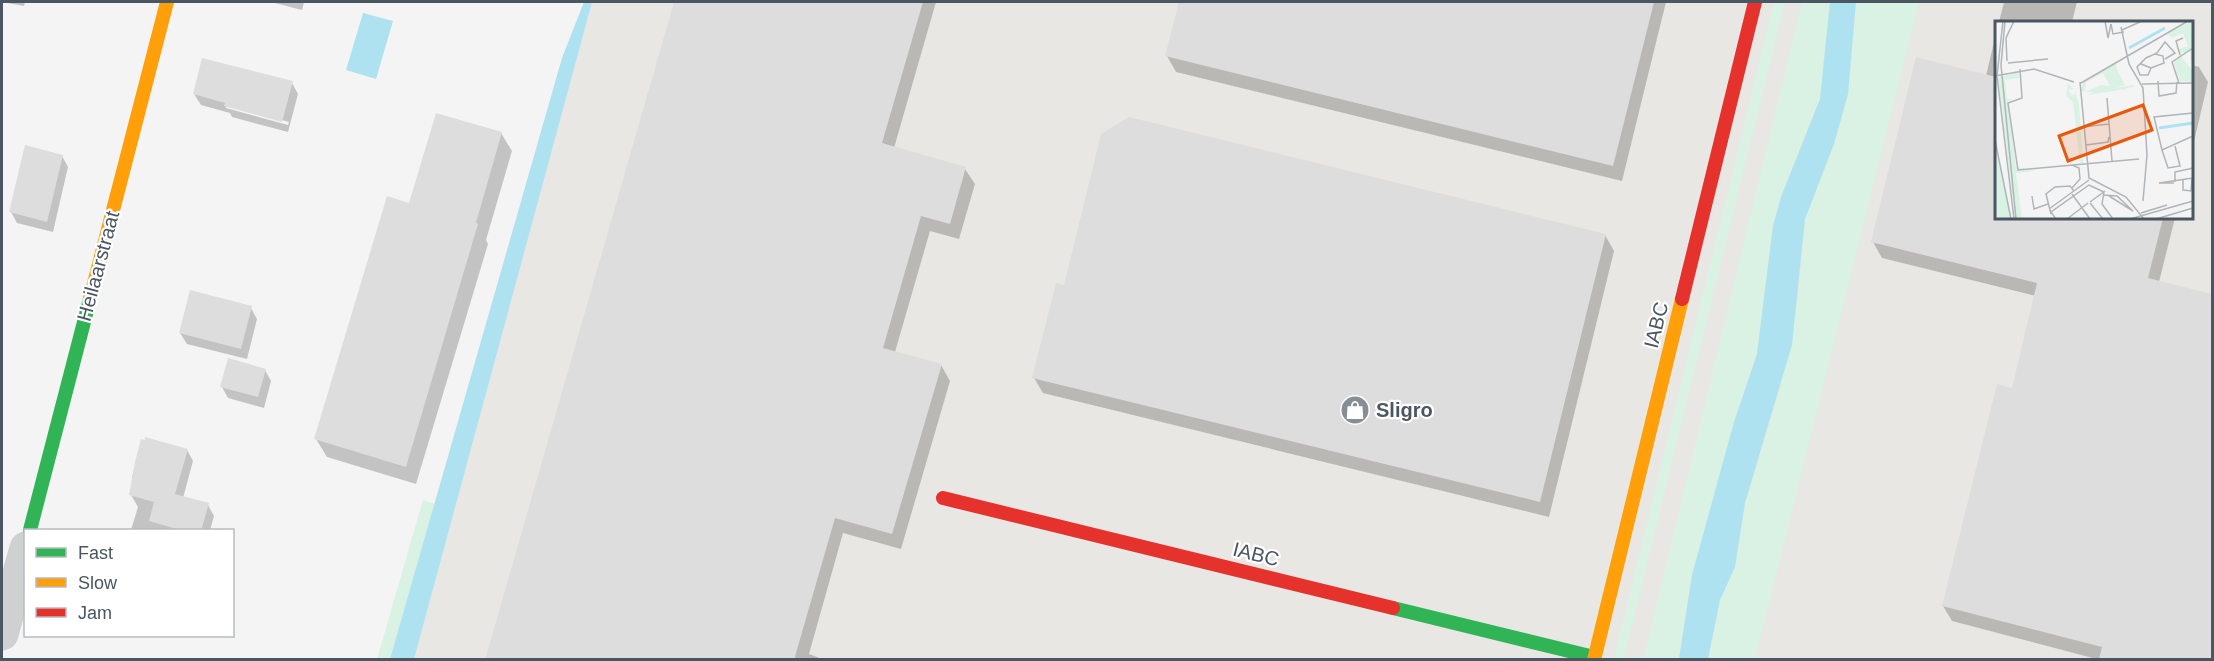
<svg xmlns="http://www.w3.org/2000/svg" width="2214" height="661" font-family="Helvetica,sans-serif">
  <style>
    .commercial { fill: #e8e7e3; fill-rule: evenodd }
    .green { fill: #d9f2e3 }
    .water { fill: #aee2f0 }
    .shadow { fill: #0003; fill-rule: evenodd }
    .building { fill: #ddddde }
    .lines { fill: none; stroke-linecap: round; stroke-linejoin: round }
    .street { stroke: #ced0d2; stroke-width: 33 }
    .fast { stroke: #30b455; stroke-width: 14 }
    .slow { stroke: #ff9f0a; stroke-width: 14 }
    .jam { stroke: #e5322d; stroke-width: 14 }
    .labels { text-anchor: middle; stroke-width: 4.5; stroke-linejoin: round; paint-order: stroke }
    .street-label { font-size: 20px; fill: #4a5661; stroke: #fff }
    .poi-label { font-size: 20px; font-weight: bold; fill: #4a5661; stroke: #fff; text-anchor: start }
    .inset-river { fill: none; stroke: #aee2f0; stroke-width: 3 }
    .inset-road { fill: none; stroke: #b0b5b9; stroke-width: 1.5 }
    .view { fill: #e8590c; fill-opacity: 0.15; stroke: #e8590c; stroke-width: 3 }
    .inset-edge { fill: none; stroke: #4a5661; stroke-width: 3 }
  </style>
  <rect width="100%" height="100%" fill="#f4f4f4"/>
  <path class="commercial" d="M 591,2 L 2212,2 L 2212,659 L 413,660 ZM 1996,22 L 2192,22 L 2192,218 L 1996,218 Z"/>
  <g class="green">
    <path d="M 1774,2 L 1785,2 L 1624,658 L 1614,658 Z"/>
    <path d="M 1802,2 L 1830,2 L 1820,99 L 1781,197 L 1773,226 L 1757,354 L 1692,575 L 1679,659 L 1643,660 Z"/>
    <path d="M 1856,2 L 1919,2 L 1755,659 L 1708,660 L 1720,600 L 1735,567 L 1745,503 L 1779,392 L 1799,292 L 1805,219 L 1834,144 L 1848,94 Z"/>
    <path d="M 423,500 L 435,504 L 390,659 L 377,659 Z"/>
  </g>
  <g class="water">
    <path d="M 584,2 L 592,2 L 414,659 L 390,659 L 562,58 Z"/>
    <path d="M 1830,2 L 1856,2 L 1848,94 L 1834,144 L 1805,219 L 1792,345 L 1745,503 L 1735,567 L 1720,600 L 1708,659 L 1679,659 L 1692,575 L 1734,422 L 1757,354 L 1773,226 L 1781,197 L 1820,99 Z"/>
    <path d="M 363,13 L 393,21 L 376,79 L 346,70 Z"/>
  </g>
  <g class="shadow">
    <path d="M 2,2 L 25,2 L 24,6 Z"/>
    <path d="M 271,2 L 304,2 L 302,10 Z"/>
    <path d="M 675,2 L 936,2 L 894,148 L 965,169 L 975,184 L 959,239 L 930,231 L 895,352 L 941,365 L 950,381 L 901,549 L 843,533 L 809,654 L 825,660 L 486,660 Z"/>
    <path d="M 1181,2 L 1666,2 L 1622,181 L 1176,72 L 1167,56 Z"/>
    <path d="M 2004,2 L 2077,2 L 2072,22 L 1999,22 Z"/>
    <path d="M 1996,33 L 1996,218 L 2175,218 L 2159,282 L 2212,296 L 2212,660 L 2100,660 L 1952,621 L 1943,606 L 2013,390 L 2036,296 L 1882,258 L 1873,242 L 1986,76 Z"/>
    <path d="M 2192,65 L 2199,67 L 2208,82 L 2192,150 Z"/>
    <path d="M 292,83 L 298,94 L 288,132 L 232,117 L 230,113 L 201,105 L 194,94 ZM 226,105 L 289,122 L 288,125 L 226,108 Z"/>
    <path d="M 501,133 L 512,151 L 486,240 L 488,244 L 416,484 L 327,457 L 316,439 L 410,205 Z"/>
    <path d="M 62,156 L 68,167 L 53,232 L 17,223 L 11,212 Z"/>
    <path d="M 1605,235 L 1614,251 L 1549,517 L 1043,393 L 1034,378 L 1065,287 Z"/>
    <path d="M 251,308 L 257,319 L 247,359 L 187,344 L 180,333 Z"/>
    <path d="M 265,370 L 271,381 L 264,408 L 228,398 L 222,387 Z"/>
    <path d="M 142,441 L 187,450 L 193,461 L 183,498 L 208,505 L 214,516 L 210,530 L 131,530 L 138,507 L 131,495 L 134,482 L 132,477 Z"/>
  </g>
  <g class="building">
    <path d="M 674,2 L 923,2 L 882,143 L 966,167 L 950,224 L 921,216 L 883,348 L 942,364 L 892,534 L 835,518 L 794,660 L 485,660 Z"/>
    <path d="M 1179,2 L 1654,2 L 1613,166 L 1165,56 Z"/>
    <path d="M 1916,57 L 1996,77 L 1996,218 L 2163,218 L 2148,278 L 2212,294 L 2212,660 L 2099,660 L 2102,647 L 1942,606 L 1997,384 L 2012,388 L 2037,283 L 1871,242 Z"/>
    <path d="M 202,58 L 293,81 L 282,122 L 224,106 L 225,103 L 193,94 Z"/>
    <path d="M 436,113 L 502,132 L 476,223 L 478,224 L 406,467 L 314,439 L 387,196 L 409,203 Z"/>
    <path d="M 1129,117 L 1606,234 L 1540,502 L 1032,378 L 1056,283 L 1064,285 L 1101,134 Z"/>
    <path d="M 25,145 L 63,155 L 47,222 L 9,212 Z"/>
    <path d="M 190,290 L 252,306 L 241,349 L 179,333 Z"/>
    <path d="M 228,358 L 266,369 L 258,397 L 220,387 Z"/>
    <path d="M 145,437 L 188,449 L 175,494 L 209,503 L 201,531 L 184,531 L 149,521 L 154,502 L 129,495 L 135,462 L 141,439 L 145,440 Z"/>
  </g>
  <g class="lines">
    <path class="street" d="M 2,634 L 26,548"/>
    <g class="fast">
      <path d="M 30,530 L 91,295"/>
      <path d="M 1393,608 L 1594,657"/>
    </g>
    <g class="slow">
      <path d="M 91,295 L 167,2"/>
      <path d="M 1594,660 L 1682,299"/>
    </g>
    <g class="jam">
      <path d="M 1682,299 L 1755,2"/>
      <path d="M 943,498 L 1393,608"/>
    </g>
  </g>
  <defs>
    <g id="shop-disc" transform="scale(1.5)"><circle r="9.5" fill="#868d94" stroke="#fff"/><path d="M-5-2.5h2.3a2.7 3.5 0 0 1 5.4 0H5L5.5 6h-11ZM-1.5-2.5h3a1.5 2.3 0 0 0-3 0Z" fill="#fff"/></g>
  </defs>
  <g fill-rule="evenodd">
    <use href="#shop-disc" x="1355" y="410"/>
  </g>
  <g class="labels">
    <g class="street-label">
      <text transform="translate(98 266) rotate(-75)" y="7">Heilaarstraat</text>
      <text transform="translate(1656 325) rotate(-76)" y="7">IABC</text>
      <text transform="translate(1256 554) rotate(14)" y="7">IABC</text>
    </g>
    <g class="poi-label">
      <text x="1376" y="417">Sligro</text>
    </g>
  </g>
  <g transform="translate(1995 21)">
    <rect width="198" height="198" fill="#f4f4f4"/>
    <path d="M 198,0 L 198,39 L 195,40 L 196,31 L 185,32 L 184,28 L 193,25 L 188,12 L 176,17 L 172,11 ZM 185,34 L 198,50 L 198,61 L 185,60 L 178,40 ZM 122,40 L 121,46 L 130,64 L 121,67 L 138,64 L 139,66 L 131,67 L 134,96 L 131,68 L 93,74 L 98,71 L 85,70 L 88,62 ZM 108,52 L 115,65 L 106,64 L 90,71 L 91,61 ZM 23,51 L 24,57 L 10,59 L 12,78 L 18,78 L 13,80 L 21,146 L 40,150 L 21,152 L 27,198 L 20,198 L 3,57 ZM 73,63 L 79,68 L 73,69 L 79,76 L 80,71 L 84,83 L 88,142 L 85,142 L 78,81 L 71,75 ZM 0,116 L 16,198 L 0,198 Z" fill="#d9f2e3" fill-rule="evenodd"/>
    <path class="inset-river" d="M 134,27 L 170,7M 164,107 L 198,102"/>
    <path class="inset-road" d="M 8,0 L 2,55 L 19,198M 10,0 L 6,44 L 21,198M 110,0 L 113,17 L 116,3M 116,3 L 118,13 L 129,11M 126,6 L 134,43 L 148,67 L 152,134 L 148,180M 127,9 L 147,0M 185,34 L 181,20 L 188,17M 12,40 L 11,17 L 19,0M 13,42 L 53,38M 146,43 L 156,47 L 153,54 L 145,54 L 142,46 L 151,37 L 162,32 L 170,21 L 180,32 L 170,38M 156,47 L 169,42 L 168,35 L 160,33M 25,48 L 27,77 L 13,82 L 23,149 L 144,138M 0,55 L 39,48 L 79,61M 163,60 L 164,75 L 181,72 L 182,61M 85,61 L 94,157 L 131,176 L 149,198M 86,62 L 193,0M 184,62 L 177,41 L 198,27M 147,63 L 198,62M 112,77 L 117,140M 198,92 L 159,96 L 167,129 L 198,115M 87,106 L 114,103M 0,119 L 16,198M 91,124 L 113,121 L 114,116M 167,129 L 173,147 L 185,145 L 180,125M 77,144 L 84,147 L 85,158 L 77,167M 188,159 L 188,169 L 196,170 L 197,157M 180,161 L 180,151 L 198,147M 179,162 L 164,162 L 198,157M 77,173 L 95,198M 109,174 L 122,175 L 138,190 L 114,175M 37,175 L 39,188 L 53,183M 95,181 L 110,170M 95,182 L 108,198M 54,188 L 94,159M 146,192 L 172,184M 56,193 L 51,173 L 60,166 L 75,165 L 79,170M 61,198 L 56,191 L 94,164 L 109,171 L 107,183 L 118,198M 72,198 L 93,182M 135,198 L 198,180M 161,198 L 198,187"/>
    <path class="view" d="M 148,84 L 157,109 L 73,140 L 64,115 Z"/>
    <rect width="198" height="198" class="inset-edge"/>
  </g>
  <rect width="2214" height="661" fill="none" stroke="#4a5661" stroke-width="6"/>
  <rect x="24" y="529" width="210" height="108" fill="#ffffff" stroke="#b7bbc0" stroke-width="1.5"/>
  <rect x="36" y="548" width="30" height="9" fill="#30b455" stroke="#b7bbc0" stroke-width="1.5"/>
  <text x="78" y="559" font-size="18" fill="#4a5661">Fast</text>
  <rect x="36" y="578" width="30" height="9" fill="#ff9f0a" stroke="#b7bbc0" stroke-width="1.5"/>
  <text x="78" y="589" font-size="18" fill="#4a5661">Slow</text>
  <rect x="36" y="608" width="30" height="9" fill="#e5322d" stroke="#b7bbc0" stroke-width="1.5"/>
  <text x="78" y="619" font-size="18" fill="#4a5661">Jam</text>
</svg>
